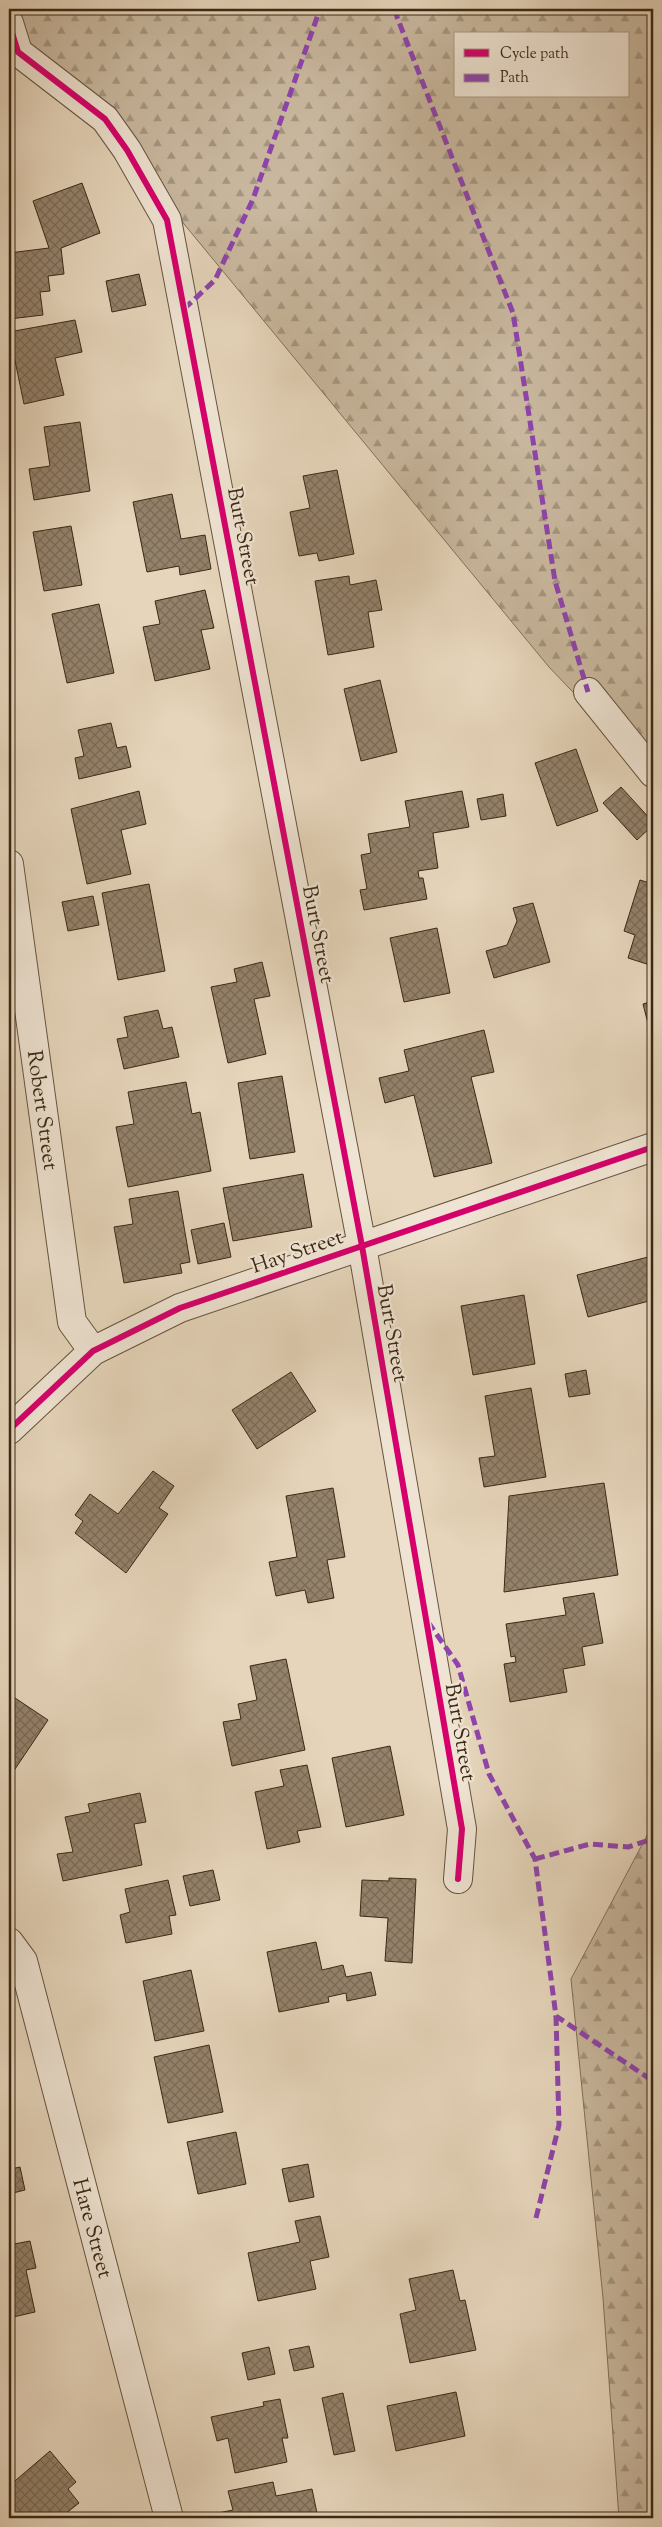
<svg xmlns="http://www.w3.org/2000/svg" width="662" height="2527" font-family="'Sorts Mill Goudy',serif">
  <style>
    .forest { fill: url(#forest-firs); stroke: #82705a; fill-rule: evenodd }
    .building { fill: url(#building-cross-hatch); stroke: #3b2915 }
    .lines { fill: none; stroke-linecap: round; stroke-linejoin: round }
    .minor-casing { stroke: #66543e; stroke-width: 30 }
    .minor { stroke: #efe4d3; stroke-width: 28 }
    .quiet { stroke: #8e44ad; stroke-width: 5; stroke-dasharray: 10 5; stroke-linecap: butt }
    .cycleway-casing { stroke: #efe4d3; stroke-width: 9 }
    .cycleway { stroke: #d6006c; stroke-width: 6 }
    .labels { text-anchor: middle; stroke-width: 4.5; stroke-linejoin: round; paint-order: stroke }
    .street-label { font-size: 21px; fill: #3b2915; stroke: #efe4d3 }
  </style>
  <defs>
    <pattern id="forest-firs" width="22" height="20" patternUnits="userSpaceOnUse" patternTransform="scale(1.25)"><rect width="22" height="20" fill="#c9b89f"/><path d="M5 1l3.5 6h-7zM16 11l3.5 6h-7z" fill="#a49680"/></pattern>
    <pattern id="building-cross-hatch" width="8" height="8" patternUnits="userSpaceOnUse" patternTransform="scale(1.25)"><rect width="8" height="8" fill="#94826b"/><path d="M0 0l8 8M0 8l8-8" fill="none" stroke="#7a6a57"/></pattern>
  </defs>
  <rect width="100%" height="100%" fill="#e6d5bb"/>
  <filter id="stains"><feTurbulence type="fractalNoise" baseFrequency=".004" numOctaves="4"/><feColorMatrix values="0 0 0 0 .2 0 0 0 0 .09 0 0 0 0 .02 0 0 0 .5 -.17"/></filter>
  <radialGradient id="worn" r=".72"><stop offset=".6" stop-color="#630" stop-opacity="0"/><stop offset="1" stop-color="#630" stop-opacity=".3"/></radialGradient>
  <g class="forest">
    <path d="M 9,9 L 653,9 L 653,776 L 549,667 L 184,224 L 112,111 L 9,35 ZM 456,34 L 628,34 L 628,96 L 456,96 Z"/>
    <path d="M 653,1824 L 653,2518 L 619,2518 L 603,2298 L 571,1979 Z"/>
  </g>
  <g class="building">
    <path d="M 82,183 L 100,233 L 61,248 L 64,274 L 48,276 L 50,291 L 40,292 L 43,315 L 9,319 L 9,253 L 49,248 L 33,201 Z"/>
    <path d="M 139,274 L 146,305 L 112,312 L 106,281 Z"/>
    <path d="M 75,320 L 82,352 L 55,358 L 64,395 L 24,404 L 9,332 Z"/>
    <path d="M 80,422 L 90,491 L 34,500 L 29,469 L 50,466 L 44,427 Z"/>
    <path d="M 337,470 L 354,554 L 319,561 L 317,553 L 299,556 L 290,512 L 310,508 L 303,476 Z"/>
    <path d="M 172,494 L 181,539 L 205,535 L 211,569 L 180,575 L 179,566 L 147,572 L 133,502 Z"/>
    <path d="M 71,526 L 82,585 L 44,591 L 33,532 Z"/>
    <path d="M 349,576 L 350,585 L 376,580 L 382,610 L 368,612 L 374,647 L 328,655 L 315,581 Z"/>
    <path d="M 205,590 L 214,628 L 201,630 L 210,669 L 155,681 L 143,627 L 160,624 L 155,601 Z"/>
    <path d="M 99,604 L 114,673 L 67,683 L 52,614 Z"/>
    <path d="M 380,680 L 397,752 L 361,761 L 344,689 Z"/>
    <path d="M 111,723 L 117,748 L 126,746 L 131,767 L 79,779 L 75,758 L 84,756 L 78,730 Z"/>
    <path d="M 576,749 L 598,811 L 557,826 L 535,763 Z"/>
    <path d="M 621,787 L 653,822 L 653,825 L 637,840 L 603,803 Z"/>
    <path d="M 139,791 L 146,824 L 121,830 L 131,874 L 87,884 L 71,809 Z"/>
    <path d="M 462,791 L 469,827 L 433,833 L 438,868 L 418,871 L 419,878 L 423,878 L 427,899 L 364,910 L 360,890 L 367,889 L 361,855 L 371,853 L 368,834 L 410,827 L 405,801 Z"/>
    <path d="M 503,794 L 506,816 L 481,820 L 477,799 Z"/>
    <path d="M 640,880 L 653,884 L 653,966 L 628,958 L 635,935 L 624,931 Z"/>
    <path d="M 149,884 L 165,971 L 118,980 L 102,893 Z"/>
    <path d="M 93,896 L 99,925 L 68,931 L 62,902 Z"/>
    <path d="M 533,903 L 550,962 L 494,978 L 486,951 L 507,945 L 517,921 L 513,908 Z"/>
    <path d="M 437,928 L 450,993 L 404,1002 L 390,938 Z"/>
    <path d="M 262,962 L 270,996 L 254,999 L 266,1054 L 228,1063 L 211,987 L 237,982 L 234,969 Z"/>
    <path d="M 653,1001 L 653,1043 L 643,1004 Z"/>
    <path d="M 158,1010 L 163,1029 L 172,1027 L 179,1057 L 124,1069 L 117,1039 L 128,1037 L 124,1017 Z"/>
    <path d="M 484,1030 L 494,1072 L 471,1077 L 492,1163 L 434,1177 L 414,1095 L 385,1103 L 379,1078 L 409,1071 L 404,1050 Z"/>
    <path d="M 282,1076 L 295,1152 L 250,1159 L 238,1083 Z"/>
    <path d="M 186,1082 L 192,1114 L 200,1112 L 211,1171 L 128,1187 L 116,1127 L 134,1124 L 128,1092 Z"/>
    <path d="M 303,1174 L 312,1227 L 233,1241 L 223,1188 Z"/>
    <path d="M 9,1182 L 14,1206 L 9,1207 Z"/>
    <path d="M 178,1191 L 190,1262 L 180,1264 L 182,1273 L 124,1283 L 114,1227 L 133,1224 L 129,1199 Z"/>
    <path d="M 224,1223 L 231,1257 L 198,1264 L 191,1230 Z"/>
    <path d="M 652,1256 L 653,1300 L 588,1317 L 577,1275 Z"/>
    <path d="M 524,1295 L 535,1364 L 473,1375 L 461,1306 Z"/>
    <path d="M 586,1370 L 590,1394 L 569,1397 L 565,1374 Z"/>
    <path d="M 291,1372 L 316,1411 L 257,1449 L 232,1410 Z"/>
    <path d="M 531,1388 L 546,1477 L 484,1487 L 479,1458 L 495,1456 L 485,1396 Z"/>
    <path d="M 153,1471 L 174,1486 L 159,1508 L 168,1514 L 126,1573 L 75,1533 L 83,1521 L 75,1515 L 90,1494 L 118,1514 Z"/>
    <path d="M 604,1483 L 618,1575 L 504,1592 L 509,1496 Z"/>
    <path d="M 333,1488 L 345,1557 L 327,1560 L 334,1598 L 308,1603 L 305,1590 L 276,1596 L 269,1562 L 297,1557 L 286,1496 Z"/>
    <path d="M 594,1593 L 603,1643 L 582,1647 L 585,1665 L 563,1669 L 567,1692 L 510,1702 L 504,1664 L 516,1662 L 515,1656 L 511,1657 L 506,1624 L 566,1615 L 563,1598 Z"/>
    <path d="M 286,1659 L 305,1750 L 232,1766 L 223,1722 L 241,1719 L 238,1704 L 257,1700 L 250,1666 Z"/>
    <path d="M 9,1694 L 48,1720 L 9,1778 Z"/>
    <path d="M 390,1746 L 404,1815 L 346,1827 L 332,1758 Z"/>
    <path d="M 307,1765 L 321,1827 L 297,1831 L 300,1842 L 267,1849 L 255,1792 L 284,1786 L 280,1770 Z"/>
    <path d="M 140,1793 L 146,1822 L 134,1824 L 142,1865 L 63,1881 L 57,1854 L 73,1852 L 65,1817 L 90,1812 L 88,1804 Z"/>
    <path d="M 213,1870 L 220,1900 L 190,1906 L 183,1876 Z"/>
    <path d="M 389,1878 L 416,1879 L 412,1963 L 385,1961 L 388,1918 L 360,1916 L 362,1880 L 389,1881 Z"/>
    <path d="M 168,1880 L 176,1915 L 169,1916 L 172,1934 L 126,1943 L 120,1915 L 130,1912 L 125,1889 Z"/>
    <path d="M 316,1942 L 322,1970 L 343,1965 L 346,1977 L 371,1972 L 376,1995 L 347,2001 L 346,1993 L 328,1997 L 329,2002 L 279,2012 L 267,1952 Z"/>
    <path d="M 191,1970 L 204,2031 L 155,2041 L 143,1981 Z"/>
    <path d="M 209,2045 L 223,2112 L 168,2123 L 154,2057 Z"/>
    <path d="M 236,2132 L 246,2184 L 198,2194 L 187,2142 Z"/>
    <path d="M 9,2156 L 11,2169 L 20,2167 L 25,2190 L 9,2194 Z"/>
    <path d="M 308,2164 L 314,2197 L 289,2202 L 282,2169 Z"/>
    <path d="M 320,2216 L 329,2257 L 310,2261 L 316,2289 L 258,2301 L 248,2253 L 300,2242 L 295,2221 Z"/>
    <path d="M 30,2241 L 36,2268 L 26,2270 L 35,2312 L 9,2318 L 9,2245 Z"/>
    <path d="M 453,2270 L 460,2301 L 465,2300 L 476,2350 L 410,2363 L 400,2314 L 416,2310 L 409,2279 Z"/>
    <path d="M 309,2346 L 314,2367 L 294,2371 L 289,2350 Z"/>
    <path d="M 269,2347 L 275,2374 L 248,2380 L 242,2353 Z"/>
    <path d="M 456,2392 L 465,2436 L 396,2451 L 387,2406 Z"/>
    <path d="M 343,2393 L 355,2451 L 334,2455 L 322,2398 Z"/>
    <path d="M 280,2399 L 288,2438 L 282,2438 L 287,2462 L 235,2473 L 228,2438 L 217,2441 L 211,2417 L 264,2406 L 263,2402 Z"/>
    <path d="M 50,2451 L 76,2482 L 68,2489 L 79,2503 L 60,2518 L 17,2518 L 9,2508 L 9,2486 Z"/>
    <path d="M 273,2482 L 276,2496 L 312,2489 L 318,2518 L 203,2518 L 203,2516 L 233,2510 L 228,2491 Z"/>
  </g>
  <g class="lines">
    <g class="minor-casing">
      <g id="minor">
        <path d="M 9,23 L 18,52 L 105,119 L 127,150 L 167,220 L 362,1246 L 462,1829 L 458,1879"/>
        <path d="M 588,692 L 653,773"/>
        <path d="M 9,864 L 72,1322 L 93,1351"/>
        <path d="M 9,1430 L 93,1351 L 180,1308 L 653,1147"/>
        <path d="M 9,1942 L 23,1961 L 169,2518"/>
      </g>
    </g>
    <use href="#minor" class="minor"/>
    <g class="quiet">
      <path d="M 396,9 L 397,17 L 513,313 L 555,581 L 588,692"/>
      <path d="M 184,309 L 215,280 L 253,199 L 320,9"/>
      <path d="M 428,1622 L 458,1665 L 489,1774 L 535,1859 L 556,2016 L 653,2081"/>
      <path d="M 535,1859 L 590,1844 L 628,1847 L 653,1839"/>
      <path d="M 536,2218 L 559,2125 L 556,2016"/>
    </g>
    <g class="cycleway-casing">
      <g id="cycleway">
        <path d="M 9,23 L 18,52 L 105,119 L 127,150 L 167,220 L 362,1246 L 462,1829 L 458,1879"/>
        <path d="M 9,1430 L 93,1351 L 180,1308 L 653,1147"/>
      </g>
    </g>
    <use href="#cycleway" class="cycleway"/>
  </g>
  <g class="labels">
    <g class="street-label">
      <text transform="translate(244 536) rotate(79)" y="7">Burt Street</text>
      <text transform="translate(319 934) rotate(79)" y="7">Burt Street</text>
      <text transform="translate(43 1110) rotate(82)" y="7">Robert Street</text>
      <text transform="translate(297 1251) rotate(-19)" y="7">Hay Street</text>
      <text transform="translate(393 1333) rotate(80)" y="7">Burt Street</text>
      <text transform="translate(461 1732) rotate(80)" y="7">Burt Street</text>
      <text transform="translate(93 2228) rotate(75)" y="7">Hare Street</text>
    </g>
  </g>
  <rect width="662" height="2527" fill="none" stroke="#e6d5bb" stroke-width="30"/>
  <rect x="10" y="10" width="642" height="2507" fill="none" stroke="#3b2915" stroke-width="2.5"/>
  <rect x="15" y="15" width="632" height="2497" fill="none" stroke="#3b2915"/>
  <rect x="454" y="32" width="175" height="65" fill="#efe4d3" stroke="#a79987"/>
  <rect x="464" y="49" width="25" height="8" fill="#d6006c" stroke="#a79987"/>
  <text x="500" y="58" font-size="15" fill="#3b2915">Cycle path</text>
  <rect x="464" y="74" width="25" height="8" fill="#8e44ad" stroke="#a79987"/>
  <text x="500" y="82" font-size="15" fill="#3b2915">Path</text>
  <rect width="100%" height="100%" filter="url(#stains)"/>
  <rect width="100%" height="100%" fill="url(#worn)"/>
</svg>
